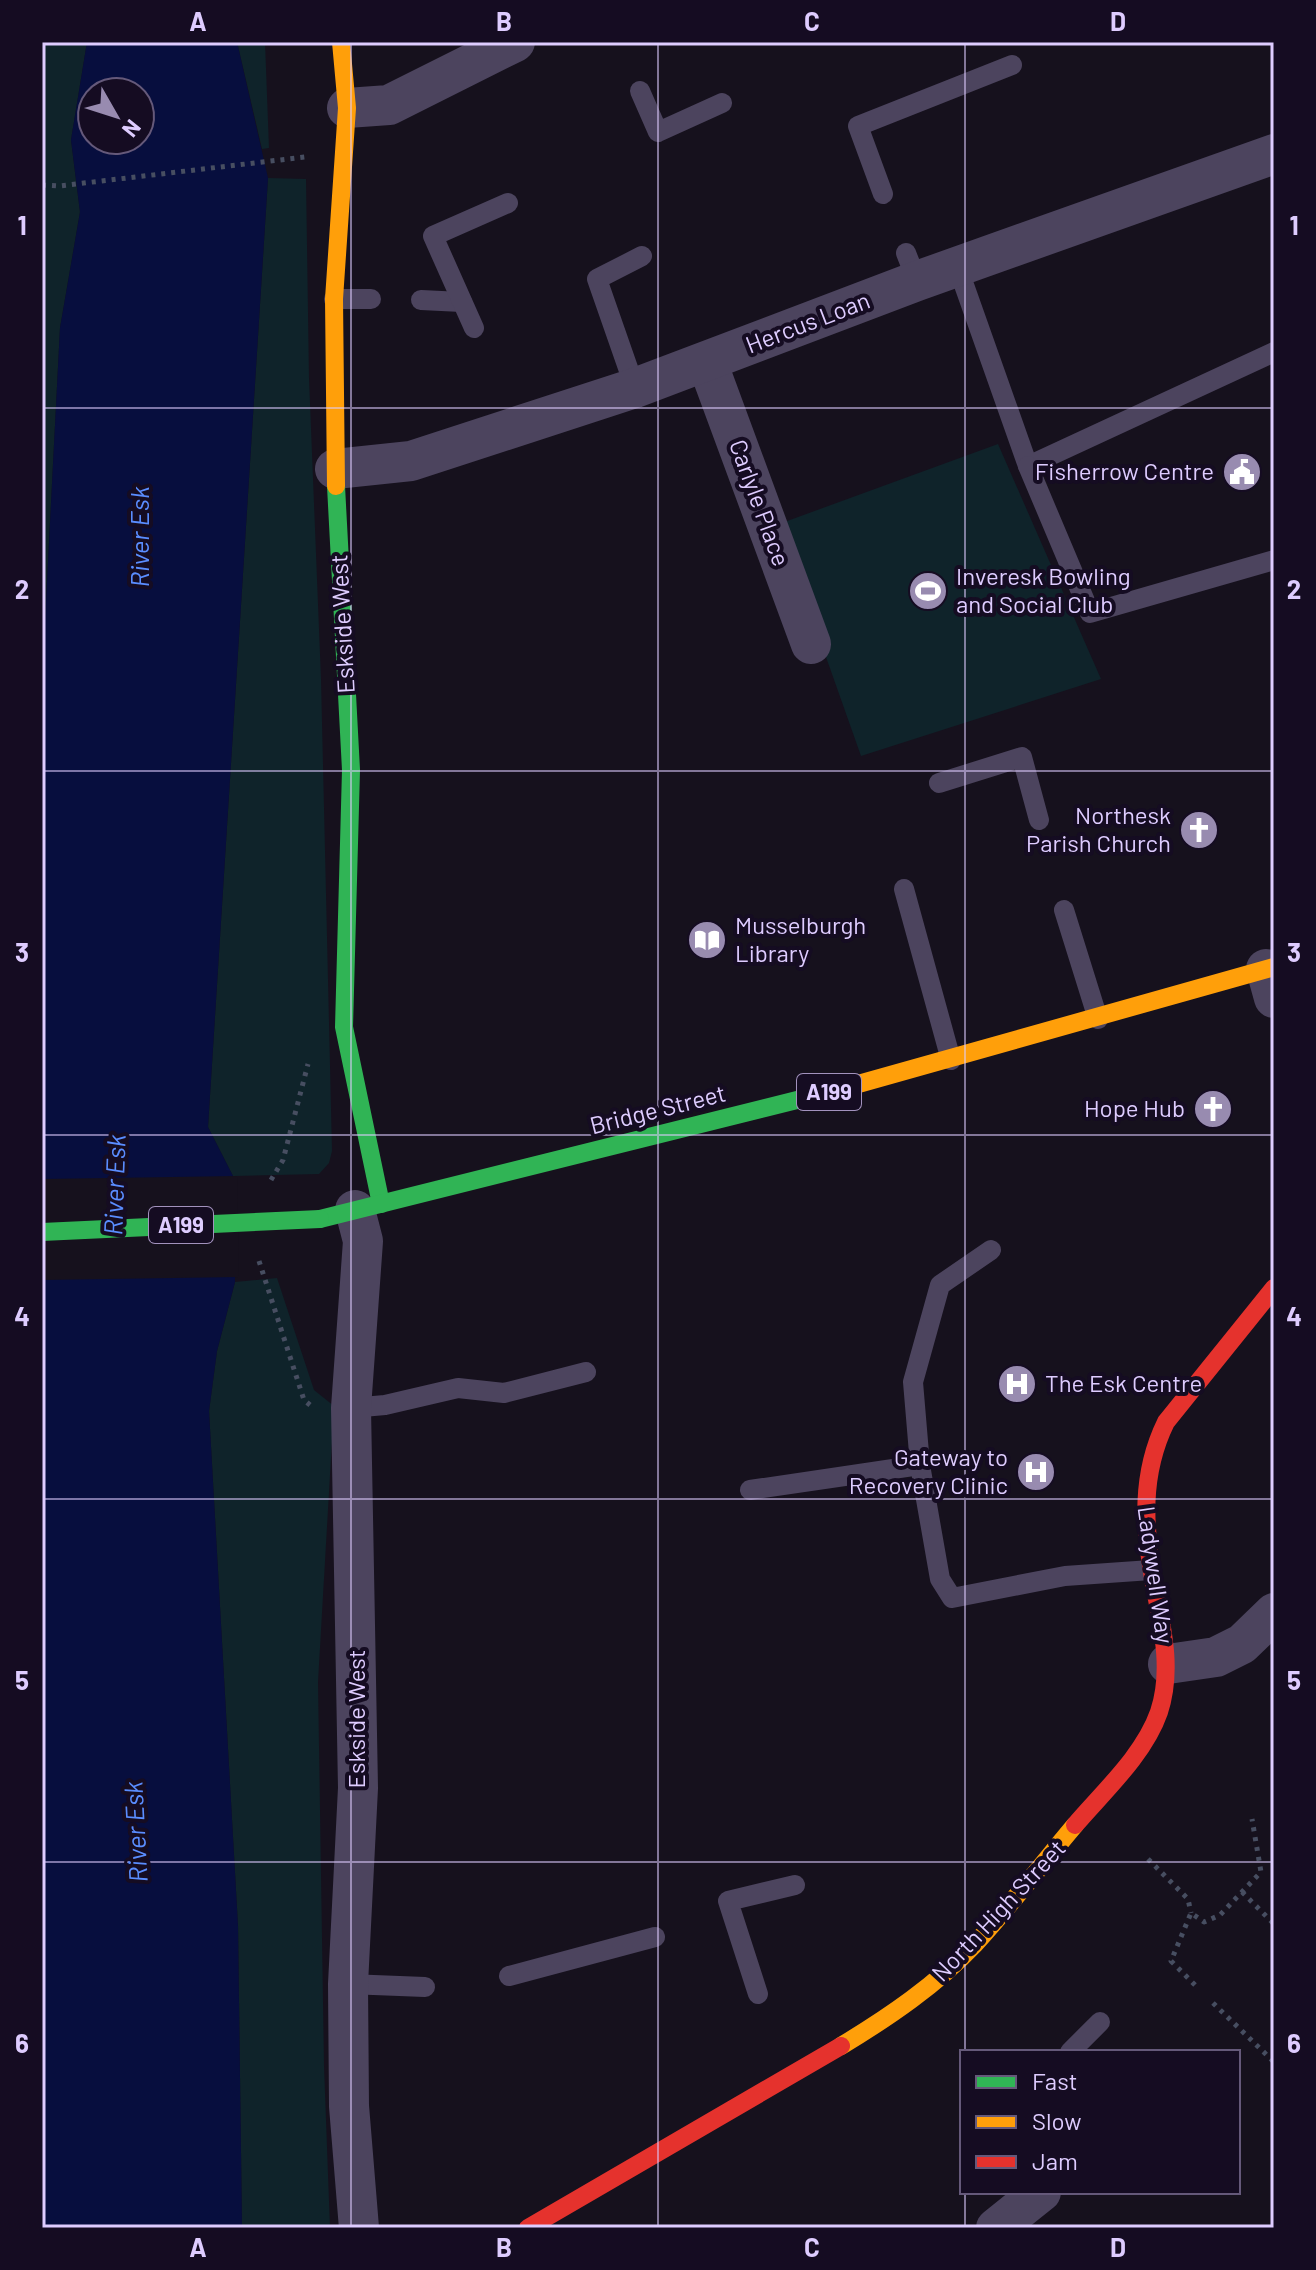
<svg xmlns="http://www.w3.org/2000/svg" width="1316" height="2270" font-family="Barlow,sans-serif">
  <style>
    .green { fill: #0f232a }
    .water { fill: #070e3e; fill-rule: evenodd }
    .pier { fill: #16111d }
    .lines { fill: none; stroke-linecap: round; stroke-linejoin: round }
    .path { stroke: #474e61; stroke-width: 5; stroke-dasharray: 4 6; stroke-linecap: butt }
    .lane { stroke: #4c445e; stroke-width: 20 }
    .street { stroke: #4c445e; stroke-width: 40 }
    .fast { stroke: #30b455; stroke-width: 18 }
    .slow { stroke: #ff9f0a; stroke-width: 18 }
    .jam { stroke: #e5322d; stroke-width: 18 }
    .fast-bridge { stroke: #30b455; stroke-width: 18 }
    .grid { fill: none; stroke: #deccff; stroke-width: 2; stroke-opacity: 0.55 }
    .labels { text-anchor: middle; stroke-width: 8; stroke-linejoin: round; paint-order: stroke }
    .shield { fill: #150c22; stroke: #a292bd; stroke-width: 2 }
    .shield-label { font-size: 22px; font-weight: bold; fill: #deccff }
    .street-label { font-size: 24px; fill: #deccff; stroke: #150c22 }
    .poi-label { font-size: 24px; fill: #deccff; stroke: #150c22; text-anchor: end }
    .water-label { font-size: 26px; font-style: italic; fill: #5a8dff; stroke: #150c22 }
    .neatline { fill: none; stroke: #deccff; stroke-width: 3 }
    .grid-label { font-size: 26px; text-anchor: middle; font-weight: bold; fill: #deccff }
  </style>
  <rect width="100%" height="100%" fill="#16111d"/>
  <g class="green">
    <path d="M 42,42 L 87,42 L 71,140 L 80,212 L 60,328 L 42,679 Z"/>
    <path d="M 237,42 L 265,42 L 269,148 L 262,149 Z"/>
    <path d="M 268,178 L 306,179 L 309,378 L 321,679 L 332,1151 L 329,1163 L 319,1174 L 233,1176 L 208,1127 Z"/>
    <path d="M 998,444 L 1101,679 L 861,756 L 779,524 Z"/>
    <path d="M 277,1278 L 314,1390 L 334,1406 L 318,1682 L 324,2066 L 330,2228 L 242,2228 L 238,1926 L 209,1411 L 217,1351 L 235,1282 Z"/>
  </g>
  <path class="water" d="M 87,42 L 237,42 L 268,178 L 208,1127 L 233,1176 L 235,1282 L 217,1351 L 209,1411 L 238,1926 L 242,2228 L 42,2228 L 42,679 L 60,328 L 80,212 L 71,140 ZM 92,92 L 140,92 L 140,140 L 92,140 Z"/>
  <path class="pier" d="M 237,1176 L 239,1277 L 42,1280 L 42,1179 Z"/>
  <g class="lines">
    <g class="path">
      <path d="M 42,185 L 59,186 L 305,157"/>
      <path d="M 271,1180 L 283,1160 L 308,1064"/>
      <path d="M 259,1261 L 304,1400 L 310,1405"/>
      <path d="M 1148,1859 L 1188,1899 L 1191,1913"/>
      <path d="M 1242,1892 L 1274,1924"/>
      <path d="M 1195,1985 L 1171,1961 L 1191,1913 L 1204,1922 L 1220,1915 L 1261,1872 L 1252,1819"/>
      <path d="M 1213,2003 L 1274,2062"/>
    </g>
    <g class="lane">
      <path d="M 640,91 L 658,132 L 722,103"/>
      <path d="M 883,194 L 858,126 L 1012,65"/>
      <path d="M 906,253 L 917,281"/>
      <path d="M 958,268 L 1028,466 L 1274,352"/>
      <path d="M 334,299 L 371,299"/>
      <path d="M 421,300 L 462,302"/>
      <path d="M 474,328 L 433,236 L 508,203"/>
      <path d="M 635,388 L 597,279 L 642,256"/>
      <path d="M 1028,466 L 1090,613 L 1274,560"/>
      <path d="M 939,783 L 1022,757 L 1039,820"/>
      <path d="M 904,889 L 951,1060"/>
      <path d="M 1064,910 L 1098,1019"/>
      <path d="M 351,1408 L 385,1405 L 458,1388 L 504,1393 L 586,1372"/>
      <path d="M 920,1465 L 913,1382 L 940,1285 L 991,1250"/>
      <path d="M 750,1490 L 920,1465 L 940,1579 L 952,1598 L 1065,1576 L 1151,1570"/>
      <path d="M 509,1976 L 655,1937"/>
      <path d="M 348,1984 L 425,1987"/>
      <path d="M 758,1994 L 728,1901 L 795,1885"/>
      <path d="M 1070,2052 L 1100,2022"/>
    </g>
    <g class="street">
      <path d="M 347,108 L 389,105 L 515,42"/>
      <path d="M 707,362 L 811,644"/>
      <path d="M 335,469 L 411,461 L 635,388 L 917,281 L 1274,154"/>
      <path d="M 1266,969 L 1274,998"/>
      <path d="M 355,1210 L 363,1241 L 351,1408 L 358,1788 L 348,1984 L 349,2106 L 359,2228"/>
      <path d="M 1168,1664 L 1216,1657 L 1242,1644 L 1274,1613"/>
      <path d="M 996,2228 L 1041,2192"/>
    </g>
    <g class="fast">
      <path d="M 336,486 L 351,770 L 344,1027 L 381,1204"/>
      <path d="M 320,1219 L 837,1090"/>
    </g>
    <g class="slow">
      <path d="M 336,486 L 334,299 L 347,108 L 341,42"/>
      <path d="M 837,1090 L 1274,967"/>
      <path d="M 841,2046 C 889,2017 936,1985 975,1944 C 1010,1906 1042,1864 1075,1825"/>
    </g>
    <g class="jam">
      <path d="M 1075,1825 C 1104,1791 1144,1755 1159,1712 C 1173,1670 1162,1626 1154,1584 C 1144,1527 1140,1475 1166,1422 L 1274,1288"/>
      <path d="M 528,2228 L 841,2046"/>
    </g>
    <path class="fast-bridge" d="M 42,1232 L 320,1219"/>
  </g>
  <path class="grid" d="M 351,42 L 351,2228M 658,42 L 658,2228M 965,42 L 965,2052M 42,408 L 1274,408M 42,771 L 1274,771M 42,1135 L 1274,1135M 42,1499 L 1274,1499M 42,1862 L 1274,1862M 965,2192 L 965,2228"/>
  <defs>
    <g id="civic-disc" transform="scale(2)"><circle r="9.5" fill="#988bb0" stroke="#150c22"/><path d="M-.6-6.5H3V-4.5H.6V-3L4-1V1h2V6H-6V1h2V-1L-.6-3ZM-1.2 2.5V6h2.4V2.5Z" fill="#fff"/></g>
    <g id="stadium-disc" transform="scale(2)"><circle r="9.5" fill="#988bb0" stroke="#150c22"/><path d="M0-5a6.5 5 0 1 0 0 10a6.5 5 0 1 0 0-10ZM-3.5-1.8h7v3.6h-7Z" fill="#fff"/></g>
    <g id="church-disc" transform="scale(2)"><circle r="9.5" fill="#988bb0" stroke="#150c22"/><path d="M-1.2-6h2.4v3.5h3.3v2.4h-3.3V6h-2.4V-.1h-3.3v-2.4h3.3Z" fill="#fff"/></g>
    <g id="library-disc" transform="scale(2)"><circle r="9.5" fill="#988bb0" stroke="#150c22"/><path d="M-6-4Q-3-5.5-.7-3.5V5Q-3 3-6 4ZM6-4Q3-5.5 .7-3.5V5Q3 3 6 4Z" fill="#fff"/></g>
    <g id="hospital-disc" transform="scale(2)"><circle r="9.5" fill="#988bb0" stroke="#150c22"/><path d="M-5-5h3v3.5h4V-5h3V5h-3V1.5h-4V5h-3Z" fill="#fff"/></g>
  </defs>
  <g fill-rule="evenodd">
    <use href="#civic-disc" x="1242" y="472"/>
    <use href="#stadium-disc" x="928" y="591"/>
    <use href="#church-disc" x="1199" y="830"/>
    <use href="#library-disc" x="707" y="940"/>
    <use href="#church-disc" x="1213" y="1109"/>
    <use href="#hospital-disc" x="1017" y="1384"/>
    <use href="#hospital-disc" x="1036" y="1472"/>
  </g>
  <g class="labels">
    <g class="shield">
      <rect x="797" y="1074" width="64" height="36" rx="6"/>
      <rect x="149" y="1207" width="64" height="36" rx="6"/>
    </g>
    <g class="shield-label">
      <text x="829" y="1100">A199</text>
      <text x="181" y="1233">A199</text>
    </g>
    <g class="street-label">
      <text transform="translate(808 323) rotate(-21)" y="8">Hercus Loan</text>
      <text transform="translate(759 503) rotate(70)" y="8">Carlyle Place</text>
      <text transform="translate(343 624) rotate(-93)" y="8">Eskside West</text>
      <text transform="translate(658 1110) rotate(-14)" y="8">Bridge Street</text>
      <text transform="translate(1155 1575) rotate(82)" y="8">Ladywell Way</text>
      <text transform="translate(357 1719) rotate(-90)" y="8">Eskside West</text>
      <text transform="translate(999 1911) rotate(-47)" y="8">North High Street</text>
    </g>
    <g class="poi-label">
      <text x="1214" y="480">Fisherrow Centre</text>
      <text x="956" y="585" text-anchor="start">Inveresk Bowling<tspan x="956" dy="28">and Social Club</tspan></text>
      <text x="1171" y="824">Northesk<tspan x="1171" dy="28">Parish Church</tspan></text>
      <text x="735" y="934" text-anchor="start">Musselburgh<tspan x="735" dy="28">Library</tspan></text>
      <text x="1185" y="1117">Hope Hub</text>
      <text x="1045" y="1392" text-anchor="start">The Esk Centre</text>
      <text x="1008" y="1466">Gateway to<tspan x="1008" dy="28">Recovery Clinic</tspan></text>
    </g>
    <g class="water-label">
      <text transform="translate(140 537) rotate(-90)" y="9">River Esk</text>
      <text transform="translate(115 1185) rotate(-88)" y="9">River Esk</text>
      <text transform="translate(136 1832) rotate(-93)" y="9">River Esk</text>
    </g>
  </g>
  <rect width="1316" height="2270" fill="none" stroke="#150c22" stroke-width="88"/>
  <rect x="960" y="2050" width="280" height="144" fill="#150c22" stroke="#65597a" stroke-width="2"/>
  <rect x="976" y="2076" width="40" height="12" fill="#30b455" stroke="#65597a" stroke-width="2"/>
  <text x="1032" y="2090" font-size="24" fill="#deccff">Fast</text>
  <rect x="976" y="2116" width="40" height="12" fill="#ff9f0a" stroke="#65597a" stroke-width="2"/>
  <text x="1032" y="2130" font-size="24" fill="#deccff">Slow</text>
  <rect x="976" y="2156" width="40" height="12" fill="#e5322d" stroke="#65597a" stroke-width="2"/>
  <text x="1032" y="2170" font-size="24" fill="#deccff">Jam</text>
  <g transform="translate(116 116) rotate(129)"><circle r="38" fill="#150c22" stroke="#65597a" stroke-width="2"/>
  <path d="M0-6L14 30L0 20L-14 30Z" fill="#988bb0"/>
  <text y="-12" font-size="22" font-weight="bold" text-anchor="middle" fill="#deccff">N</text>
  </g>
  <rect x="44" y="44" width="1228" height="2182" class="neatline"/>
  <g class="grid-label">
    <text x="198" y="31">A</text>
    <text x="504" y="31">B</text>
    <text x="812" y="31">C</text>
    <text x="1118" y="31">D</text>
    <text x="22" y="235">1</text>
    <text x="1294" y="235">1</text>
    <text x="22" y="599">2</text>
    <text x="1294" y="599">2</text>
    <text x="22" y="962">3</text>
    <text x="1294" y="962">3</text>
    <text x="22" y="1326">4</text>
    <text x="1294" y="1326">4</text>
    <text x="22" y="1690">5</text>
    <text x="1294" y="1690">5</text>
    <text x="22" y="2053">6</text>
    <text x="1294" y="2053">6</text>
    <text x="198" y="2257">A</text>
    <text x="504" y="2257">B</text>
    <text x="812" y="2257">C</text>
    <text x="1118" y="2257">D</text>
  </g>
</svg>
